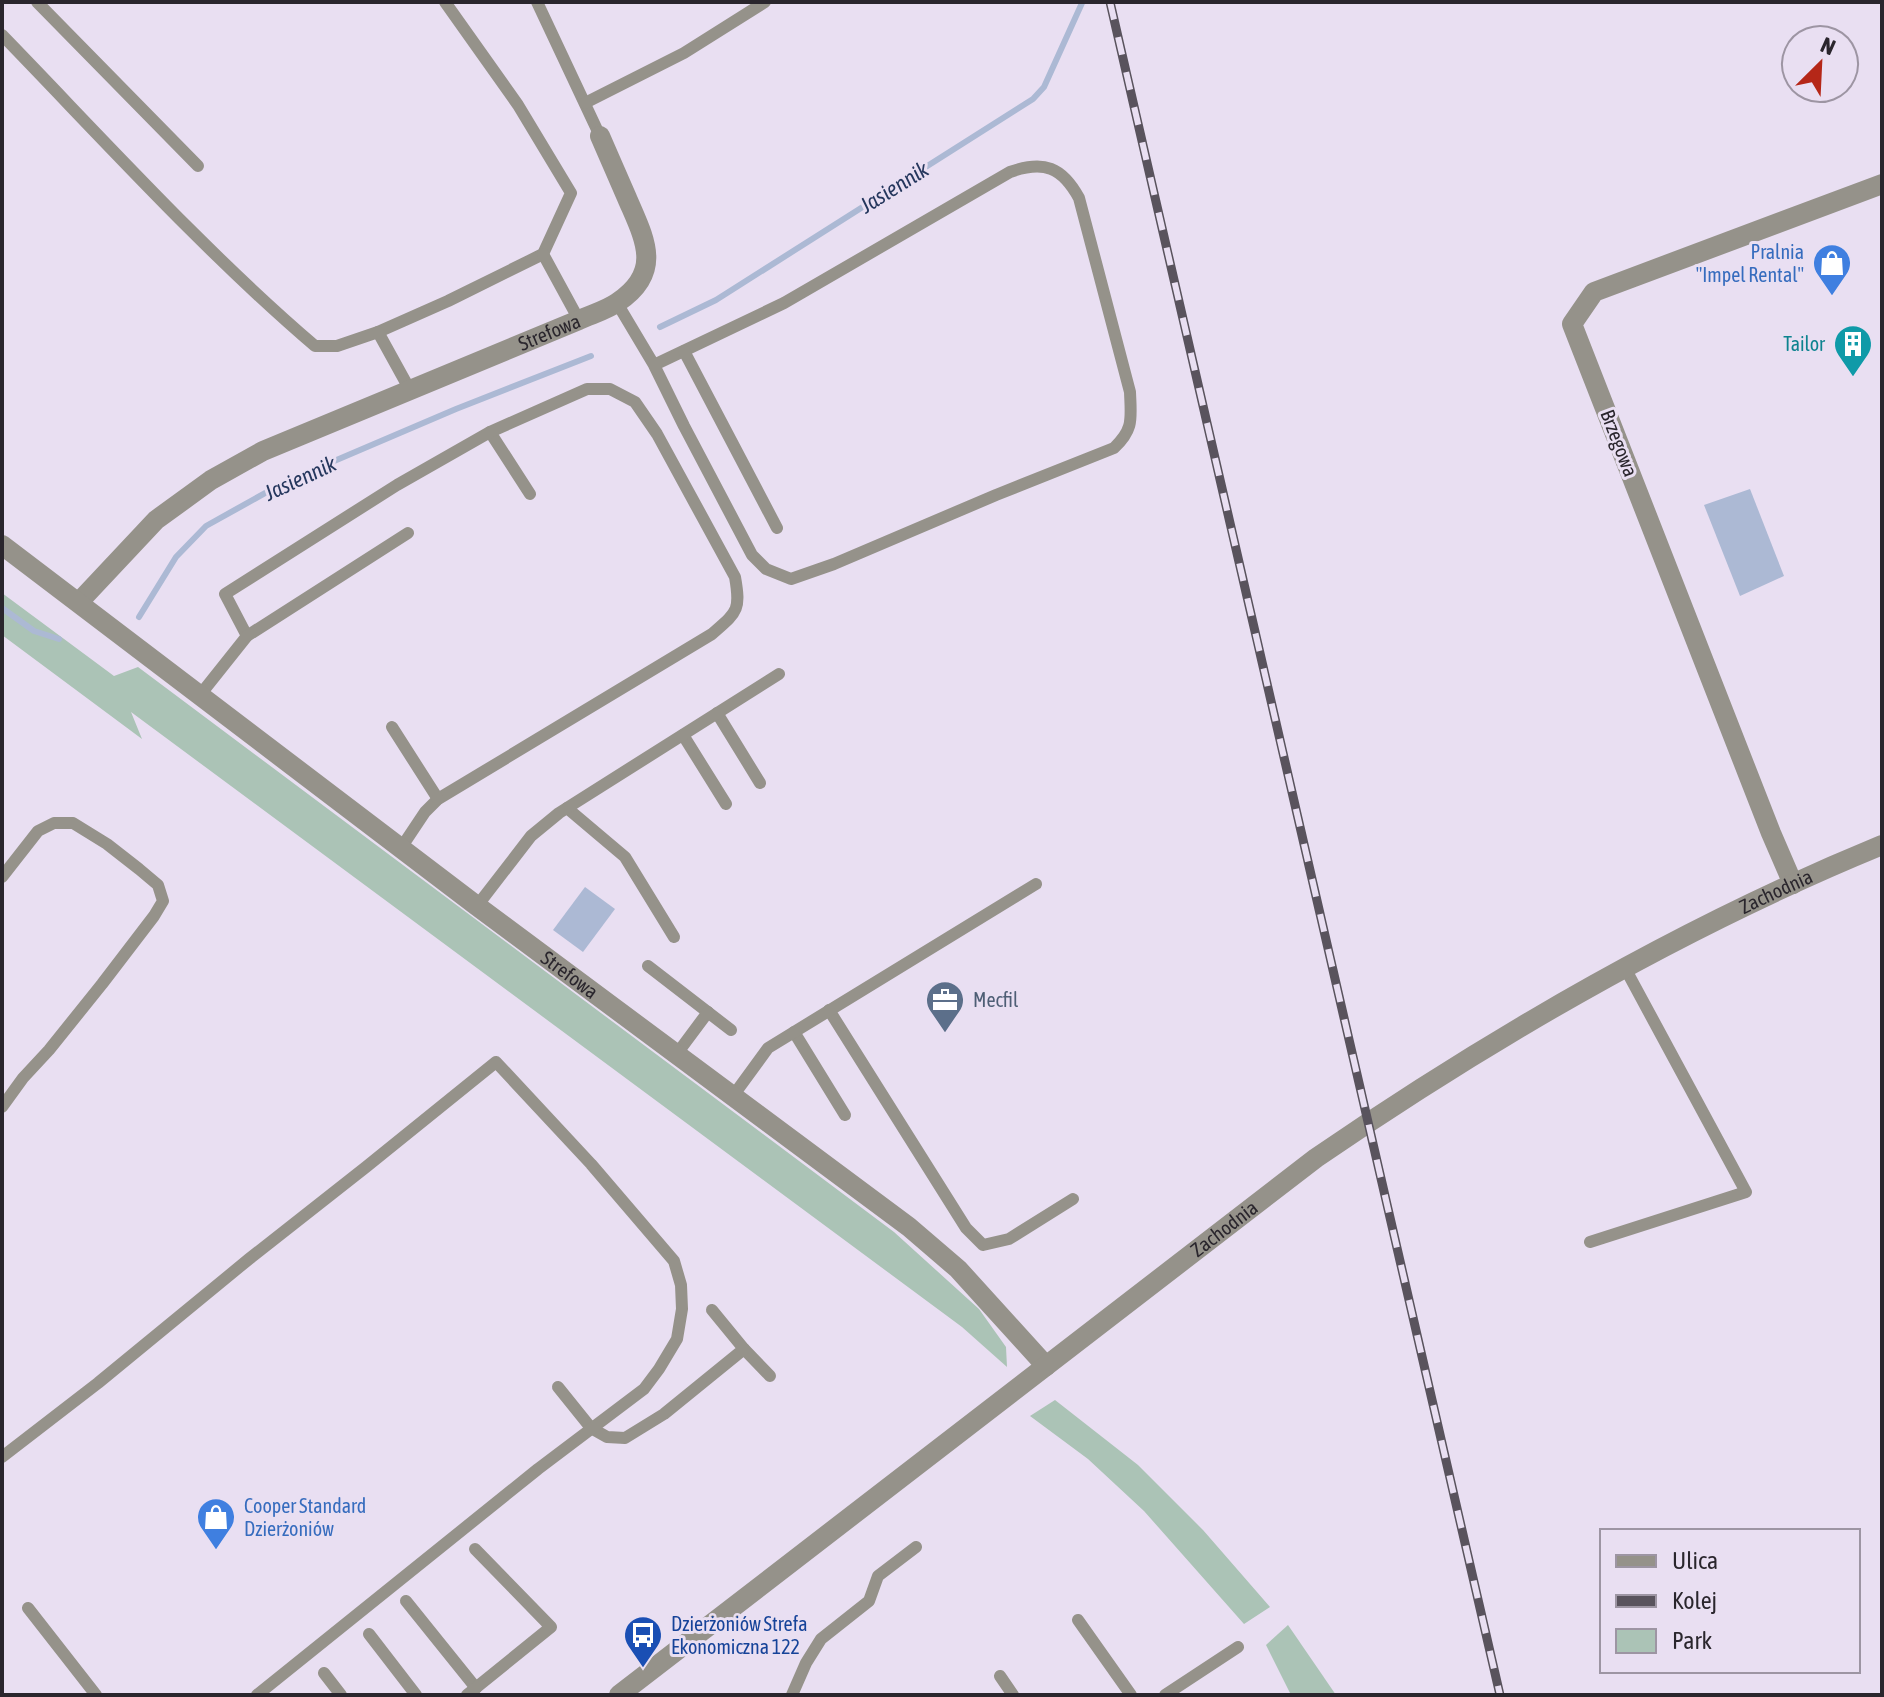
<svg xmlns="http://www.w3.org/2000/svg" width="1884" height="1697" font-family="'Asap Condensed',sans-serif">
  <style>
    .green { fill: #abc3b6 }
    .water { fill: #acb9d4 }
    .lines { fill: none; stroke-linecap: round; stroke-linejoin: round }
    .stream { stroke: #acb9d4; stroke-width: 6 }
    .service { stroke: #95928a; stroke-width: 12 }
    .minor { stroke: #95928a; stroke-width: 20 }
    .tertiary { stroke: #95928a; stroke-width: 20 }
    .rail-casing { stroke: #59535d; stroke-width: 9 }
    .rail { stroke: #e9dff2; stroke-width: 6; stroke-dasharray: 18; stroke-linecap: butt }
    .labels { text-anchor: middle; stroke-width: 6; stroke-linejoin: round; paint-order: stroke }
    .shop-label { font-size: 20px; fill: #366cbe; stroke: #e9dff2; text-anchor: end }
    .street-label { font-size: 20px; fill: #2a262d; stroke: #e9dff2 }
    .culture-label { font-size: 20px; fill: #0d838f; stroke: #e9dff2; text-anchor: end }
    .service-label { font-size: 20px; fill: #4e5e75; stroke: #e9dff2; text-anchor: start }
    .transit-label { font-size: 20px; fill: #164399; stroke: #e9dff2; text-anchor: start }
    .water-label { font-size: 22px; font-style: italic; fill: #25375d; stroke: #e9dff2 }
  </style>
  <rect width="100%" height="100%" fill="#e9dff2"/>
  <g class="green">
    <path d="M 2,593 L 114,676 L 138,667 L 894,1232 L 979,1309 L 1006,1347 L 1007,1367 L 962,1327 L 131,712 L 142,739 L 2,635 Z"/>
    <path d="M 1055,1400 L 1138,1465 L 1203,1530 L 1270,1607 L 1244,1624 L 1144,1511 L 1088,1459 L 1030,1416 Z"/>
    <path d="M 1288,1625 L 1336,1695 L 1291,1695 L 1266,1645 Z"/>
  </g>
  <g class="water">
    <path d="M 1750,489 L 1784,576 L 1740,596 L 1704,505 Z"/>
    <path d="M 585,887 L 615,909 L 583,952 L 553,930 Z"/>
  </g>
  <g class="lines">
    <g class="stream">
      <path d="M 660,327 L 716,300 L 1033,99 L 1044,87 L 1082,3"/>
      <path d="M 2,608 L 34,631 L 59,639"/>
      <path d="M 139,617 L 176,557 L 206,526 L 285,482 L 456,409 L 591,356"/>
    </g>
    <g class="service">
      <path d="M 37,2 L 198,166"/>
      <path d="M 537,2 L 600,136"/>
      <path d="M 2,35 C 103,139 205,252 315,346 L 337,346 L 378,332 L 448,301 L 543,254 L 571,193 L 518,105 L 445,2"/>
      <path d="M 585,103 L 684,53 L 765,2"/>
      <path d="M 543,254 L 579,320"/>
      <path d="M 617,303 L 654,365 L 684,426 L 752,555 L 766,569 L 791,579 L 834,564 L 996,495 L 1114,448 C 1134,429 1131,419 1130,392 L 1079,198 C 1062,167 1044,160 1010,172 L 784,303 L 654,365"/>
      <path d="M 378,332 L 410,390"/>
      <path d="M 684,351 L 777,528"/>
      <path d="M 490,432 L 530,494"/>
      <path d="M 247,636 L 225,594 L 397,485 L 490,432 L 587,389 L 610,389 L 635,402 L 657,434 L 735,577 C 741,611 737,612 712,634 L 438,799 L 425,812 L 401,848"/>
      <path d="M 200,695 L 247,636 L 408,533"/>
      <path d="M 717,713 L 760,783"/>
      <path d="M 392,727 L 438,799"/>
      <path d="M 683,735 L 726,804"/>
      <path d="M 567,808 L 625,857 L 674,937"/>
      <path d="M 2,877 L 38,831 L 54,823 L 73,823 L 107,844 L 139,869 L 158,885 L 163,901 L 154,916 L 102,984 L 49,1050 L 23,1078 L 2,1107"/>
      <path d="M 477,906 L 531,836 L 559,813 L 779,674"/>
      <path d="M 648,966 L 731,1030"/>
      <path d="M 829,1010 L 966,1228 L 983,1245 L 1009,1239 L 1073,1199"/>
      <path d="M 794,1032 L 845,1115"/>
      <path d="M 676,1055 L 708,1012"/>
      <path d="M 733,1096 L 768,1048 L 1036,884"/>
      <path d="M 1590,1242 L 1746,1192 L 1625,968"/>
      <path d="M 744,1349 L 770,1376"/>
      <path d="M 558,1387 L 591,1428 L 607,1437 L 625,1438 L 664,1414 L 744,1349 L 712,1310"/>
      <path d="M 2,1457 L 98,1383 L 249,1259 L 366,1167 L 496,1062 L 591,1164 L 674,1261 L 681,1285 L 682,1309 L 677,1339 L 659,1369 L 644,1389 L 538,1469 L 257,1695"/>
      <path d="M 406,1601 L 476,1688"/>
      <path d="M 28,1608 L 96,1695"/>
      <path d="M 1078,1620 L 1131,1695"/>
      <path d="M 369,1634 L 416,1695"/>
      <path d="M 324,1673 L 341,1695"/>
      <path d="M 1000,1676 L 1013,1695"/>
      <path d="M 467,1695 L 551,1627 L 475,1549"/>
      <path d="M 792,1695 L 806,1663 L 821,1639 L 869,1601 L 878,1576 L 916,1547"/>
      <path d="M 1165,1695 L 1238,1647"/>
    </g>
    <g class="minor">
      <path id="s1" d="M 79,602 L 156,520 L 211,480 L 263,451 L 579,320 C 592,314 607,310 618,302 C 664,271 644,238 627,198 C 618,177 609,157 600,136"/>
      <path d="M 1793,884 L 1771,833 L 1572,324 L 1594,292 L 1882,184"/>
    </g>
    <g class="tertiary">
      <path id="s2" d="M 2,545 L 477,906 L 909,1227 L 958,1269 L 1046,1366"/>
      <path id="s3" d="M 619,1695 L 1316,1158 C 1494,1036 1682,927 1882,845"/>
    </g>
    <g class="rail-casing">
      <path id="rail" d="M 1110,2 L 1500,1695"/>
    </g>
    <use href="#rail" class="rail"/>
  </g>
  <defs>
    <g id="shop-pin" transform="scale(2)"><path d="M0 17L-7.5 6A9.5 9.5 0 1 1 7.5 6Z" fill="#3f7fe0" stroke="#e9dff2"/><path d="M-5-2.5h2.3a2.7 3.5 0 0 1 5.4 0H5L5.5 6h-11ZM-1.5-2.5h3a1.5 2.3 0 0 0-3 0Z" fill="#fff"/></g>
    <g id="building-pin" transform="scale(2)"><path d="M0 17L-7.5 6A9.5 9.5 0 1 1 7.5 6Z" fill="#0f9aa8" stroke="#e9dff2"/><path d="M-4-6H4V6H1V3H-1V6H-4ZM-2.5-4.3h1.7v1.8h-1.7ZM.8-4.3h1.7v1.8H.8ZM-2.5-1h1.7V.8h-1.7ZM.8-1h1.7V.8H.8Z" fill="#fff"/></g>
    <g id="office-pin" transform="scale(2)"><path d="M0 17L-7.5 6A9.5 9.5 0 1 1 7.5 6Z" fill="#5c6f8a" stroke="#e9dff2"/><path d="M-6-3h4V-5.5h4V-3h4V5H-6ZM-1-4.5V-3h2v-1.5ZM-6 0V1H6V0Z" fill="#fff"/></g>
    <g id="bus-pin" transform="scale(2)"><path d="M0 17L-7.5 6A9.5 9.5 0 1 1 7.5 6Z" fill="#1a4fb4" stroke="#e9dff2"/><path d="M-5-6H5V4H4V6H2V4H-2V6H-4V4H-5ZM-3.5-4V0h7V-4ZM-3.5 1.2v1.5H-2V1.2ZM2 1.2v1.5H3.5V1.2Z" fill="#fff"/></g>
  </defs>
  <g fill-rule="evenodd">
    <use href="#shop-pin" x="1832" y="263"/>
    <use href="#building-pin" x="1853" y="344"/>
    <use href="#office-pin" x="945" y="1000"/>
    <use href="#shop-pin" x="216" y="1517"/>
    <use href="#bus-pin" x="643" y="1635"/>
  </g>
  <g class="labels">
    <g class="shop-label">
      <text x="1804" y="259">Pralnia<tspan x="1804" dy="23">"Impel Rental"</tspan></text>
      <text x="244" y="1513" text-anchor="start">Cooper Standard<tspan x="244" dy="23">Dzierżoniów</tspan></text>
    </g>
    <g class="street-label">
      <text dy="7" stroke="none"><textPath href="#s1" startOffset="550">Strefowa</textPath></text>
      <text transform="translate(1619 443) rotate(69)" y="7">Brzegowa</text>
      <text dy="7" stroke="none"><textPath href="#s3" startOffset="1412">Zachodnia</textPath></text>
      <text dy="7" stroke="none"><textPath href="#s2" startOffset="712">Strefowa</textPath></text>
      <text dy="7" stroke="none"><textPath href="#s3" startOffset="764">Zachodnia</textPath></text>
    </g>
    <g class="culture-label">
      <text x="1825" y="351">Tailor</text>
    </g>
    <g class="service-label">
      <text x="973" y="1007">Mecfil</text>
    </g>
    <g class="transit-label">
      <text x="671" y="1631">Dzierżoniów Strefa<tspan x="671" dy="23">Ekonomiczna 122</tspan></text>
    </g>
    <g class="water-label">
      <text transform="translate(894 187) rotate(-32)" y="8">Jasiennik</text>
      <text transform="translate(300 478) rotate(-25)" y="8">Jasiennik</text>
    </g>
  </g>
  <rect width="1884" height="1697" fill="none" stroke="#2a262d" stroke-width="8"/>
  <rect x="1600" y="1529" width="260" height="144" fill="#e9dff2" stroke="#9d95a3" stroke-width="2"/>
  <rect x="1616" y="1555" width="40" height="12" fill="#95928a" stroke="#9d95a3" stroke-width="2"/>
  <text x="1672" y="1569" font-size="24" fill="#2a262d">Ulica</text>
  <rect x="1616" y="1595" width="40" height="12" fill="#59535d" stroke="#9d95a3" stroke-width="2"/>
  <text x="1672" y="1609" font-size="24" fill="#2a262d">Kolej</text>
  <rect x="1616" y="1629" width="40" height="24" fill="#abc3b6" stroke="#9d95a3" stroke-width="2"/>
  <text x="1672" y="1649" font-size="24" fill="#2a262d">Park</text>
  <g transform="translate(1820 64) rotate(24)"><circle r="38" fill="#e9dff2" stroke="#9d95a3" stroke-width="2"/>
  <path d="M0-6L14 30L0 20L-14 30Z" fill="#b52718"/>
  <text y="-12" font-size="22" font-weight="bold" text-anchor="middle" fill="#2a262d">N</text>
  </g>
</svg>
